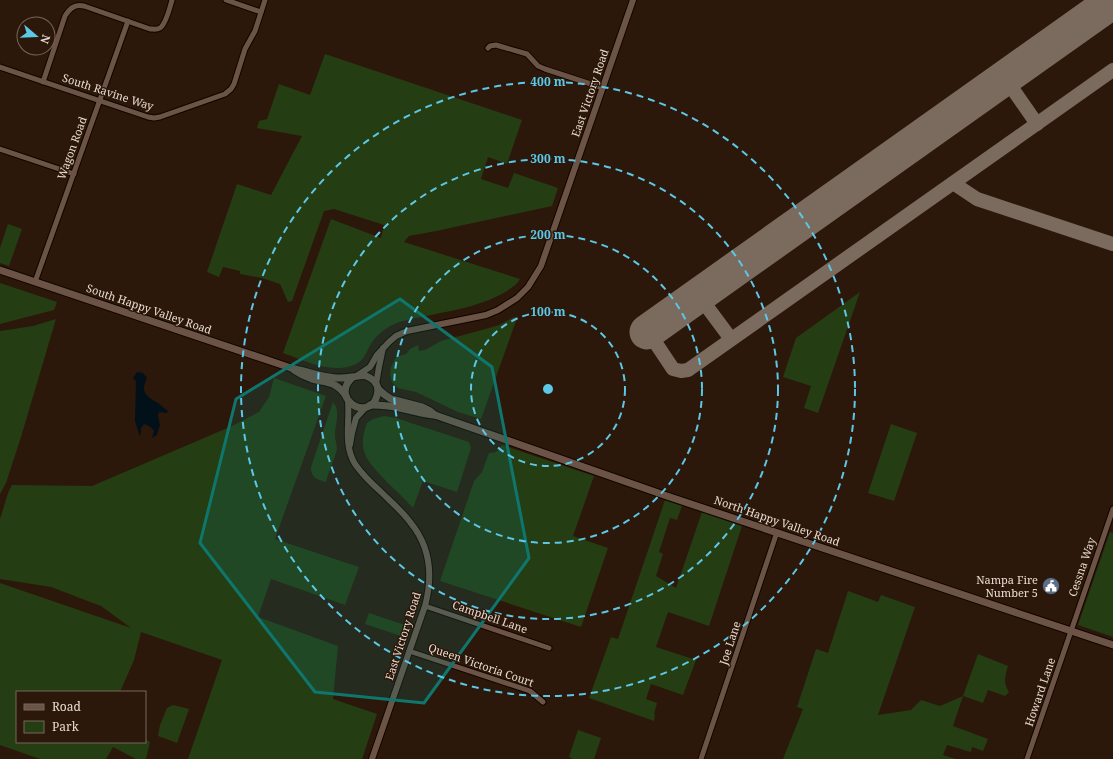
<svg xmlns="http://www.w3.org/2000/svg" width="1113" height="759" font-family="'Noto Serif',serif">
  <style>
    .green { fill: #253d13 }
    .water { fill: #021019 }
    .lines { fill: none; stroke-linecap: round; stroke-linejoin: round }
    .taxiway { stroke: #7b6a5e; stroke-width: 14 }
    .runway { stroke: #7b6a5e; stroke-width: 35 }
    .minor-casing { stroke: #120300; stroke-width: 7 }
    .tertiary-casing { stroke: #120300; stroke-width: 8 }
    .secondary-casing { stroke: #120300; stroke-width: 9 }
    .minor { stroke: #6b5445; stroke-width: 5 }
    .tertiary { stroke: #6b5445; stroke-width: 6 }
    .secondary { stroke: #6b5445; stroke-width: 7 }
    .marked { fill: #0f766e; fill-opacity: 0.2; stroke: #0f766e; stroke-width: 3; stroke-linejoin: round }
    .ring { fill: none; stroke: #5cc7e7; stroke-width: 2; stroke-dasharray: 7 5 }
    .labels { text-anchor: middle; stroke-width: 3; stroke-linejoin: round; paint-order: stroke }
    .street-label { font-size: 11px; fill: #e9dbd2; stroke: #2b180a }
    .poi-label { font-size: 11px; fill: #e9dbd2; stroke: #2b180a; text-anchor: end }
    .centre { fill: #5cc7e7; stroke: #2b180a; stroke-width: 2 }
    .ring-label { font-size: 12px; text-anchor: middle; font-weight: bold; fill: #5cc7e7; stroke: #2b180a; stroke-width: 3; stroke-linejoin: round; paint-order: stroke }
  </style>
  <rect width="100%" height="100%" fill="#2b180a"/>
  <g class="green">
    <path d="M 325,54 L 522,120 L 507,164 L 488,157 L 481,179 L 508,188 L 514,173 L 558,188 L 552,206 L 436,231 L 409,236 L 404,242 L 520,279 C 517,285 512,287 507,291 C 477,309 441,312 407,320 C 393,323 381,330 372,342 C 365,353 365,362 351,366 C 328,373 303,360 283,353 L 331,219 L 381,238 L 384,225 L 334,209 L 324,211 L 292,301 L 288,302 L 280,284 L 262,278 L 240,274 L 240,271 L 223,267 L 219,277 L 207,272 L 237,184 L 271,195 L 302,136 L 257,128 L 259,121 L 267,119 L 279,84 L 310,95 Z"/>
    <path d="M 8,224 L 22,229 L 9,266 L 0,263 L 0,248 Z"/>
    <path d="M 0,283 L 57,302 L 54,310 L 0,324 Z"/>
    <path d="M 860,292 L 818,413 L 804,408 L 811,386 L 783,377 L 796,338 Z"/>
    <path d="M 514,317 L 517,318 L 481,419 L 458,412 L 416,392 L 398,388 L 392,382 L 390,375 L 391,367 L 396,357 L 406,354 L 410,349 L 418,345 L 419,351 L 425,350 L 441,341 L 482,330 L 499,325 Z"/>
    <path d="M 56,319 L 21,437 L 6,483 L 0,494 L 0,331 L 33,326 Z"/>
    <path d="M 274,378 L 326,396 L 275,539 L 359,567 L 345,605 L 271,579 L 258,617 L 338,646 L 333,699 L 377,714 L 362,759 L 188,759 L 222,660 L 141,632 L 134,660 L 120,692 L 17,692 L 17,742 L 145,742 L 145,739 L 150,742 L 146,759 L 136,759 L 113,747 L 106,759 L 40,759 L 0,745 L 0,583 L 131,628 L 101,606 L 51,587 L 0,579 L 0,519 L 8,493 L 12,485 L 92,486 L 232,426 L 259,412 L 269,397 Z"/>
    <path d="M 333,402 C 341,412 335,424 335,436 C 335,440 337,444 337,449 C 336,455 328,474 326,482 C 316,479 311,478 311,467 Z"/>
    <path d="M 384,416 L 396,418 L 469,442 L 471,448 L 457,492 L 423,481 L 413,508 C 405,499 396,491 387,482 C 368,462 356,451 367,423 L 373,419 Z"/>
    <path d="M 891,424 L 917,433 L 894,501 L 868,493 Z"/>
    <path d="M 502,445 L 594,476 L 573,536 L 608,548 L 581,627 L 440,581 L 474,481 L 482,472 L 489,453 L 496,452 Z"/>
    <path d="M 665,500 L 682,506 L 677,520 L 670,518 L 659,552 L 663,554 L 656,576 L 676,588 L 702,512 L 742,526 L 709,626 L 668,612 L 656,647 L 696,660 L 683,695 L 651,684 L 646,699 L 657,703 L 654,714 L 655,715 L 654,721 L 589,698 L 611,637 L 618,639 Z"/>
    <path d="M 1110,532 L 1113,533 L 1113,637 L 1078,625 Z"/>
    <path d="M 848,591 L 878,602 L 881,595 L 915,607 L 878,715 L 911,710 L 921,700 L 940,706 L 963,696 L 978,654 L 1008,666 C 1005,676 1003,683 1009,692 L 1005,696 L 988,690 L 983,703 L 963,696 L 953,726 L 988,739 L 983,751 L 972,747 L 971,752 L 947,745 L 943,755 L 956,759 L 783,759 L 803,709 L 797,707 L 816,649 L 828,653 Z"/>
    <path d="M 369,613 L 411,627 L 407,638 L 365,624 Z"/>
    <path d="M 173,705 L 189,709 L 177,743 L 158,736 L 160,725 L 167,708 Z"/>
    <path d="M 578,730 L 601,738 L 594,759 L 573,759 L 569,757 Z"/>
  </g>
  <path class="water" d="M 137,372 L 143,373 L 147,378 C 143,386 142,392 150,398 C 152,400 155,401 158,403 C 161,406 164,408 168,411 L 167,413 L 159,412 L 158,416 L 160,425 L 157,435 L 152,438 L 154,431 C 151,427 148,425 144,424 L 141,428 L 140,437 L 135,421 L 136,381 L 133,378 Z"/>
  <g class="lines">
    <g class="taxiway">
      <path d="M 1005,78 L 1037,124"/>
      <path d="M 953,183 L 977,199 L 1113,244"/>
      <path d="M 699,296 L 731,339"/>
      <path d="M 653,328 L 655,342 L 673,369 L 681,371 L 688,370 L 1113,70"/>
    </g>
    <path class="runway" d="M 647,332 L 1113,1"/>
    <g class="minor-casing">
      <g id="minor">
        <path d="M 226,0 L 261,12"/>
        <path d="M 488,48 L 490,46 L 496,45 L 527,54 L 538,66 L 545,69 L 603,88"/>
        <path d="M 0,67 L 148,117 L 154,118 L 160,117 L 225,94 L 231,89 L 234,84 L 245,49 L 255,31 L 265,0"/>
        <path d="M 43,82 L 65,16 C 70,8 75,4 84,6 L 150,29 C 153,29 157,30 160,28 C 166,24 170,7 172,0"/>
        <path d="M 0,149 L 74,174"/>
        <path d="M 35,282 L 128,21"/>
        <path d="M 425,606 L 549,648"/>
        <path d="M 409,651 L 530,691 L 543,702"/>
        <path d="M 701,759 L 777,532"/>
        <path d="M 1027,759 L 1113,509"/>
      </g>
    </g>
    <g class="tertiary-casing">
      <g id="tertiary">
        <path d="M 358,375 L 370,367 L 377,355 L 389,342 L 396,336 L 407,331 L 486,315 L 498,310 L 517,298 L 528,287 L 541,266 L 633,0"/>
        <path d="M 376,384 L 379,367 L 383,348"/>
        <path d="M 348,401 C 350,423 343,444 355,464 C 362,474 371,483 380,491 C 390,501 402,511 410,522 C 430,546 433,576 425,606 L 372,759"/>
        <path d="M 350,445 L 352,433 L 356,418 L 366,407"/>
      </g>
    </g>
    <g class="secondary-casing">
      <g id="secondary">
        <path d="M 0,270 L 291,368 C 306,371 321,377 336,378 C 341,378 346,378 351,377 C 357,377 361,374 366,376 C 372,378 377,383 378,389 C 378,393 377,397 375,401 C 361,420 331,395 353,377"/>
        <path d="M 294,370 C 300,374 306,377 312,379 C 327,383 336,381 346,396"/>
        <path d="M 378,389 L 385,395 L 391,399 L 422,407 L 430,411 L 435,415"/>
        <path d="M 370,405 C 382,405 393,406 404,409 C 415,411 424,415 435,415 L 664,495 L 1113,645"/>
      </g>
    </g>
    <use href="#minor" class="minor"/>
    <use href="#tertiary" class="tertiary"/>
    <use href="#secondary" class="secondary"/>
  </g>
  <path class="marked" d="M 400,299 L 492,367 L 529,558 L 424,703 L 315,692 L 200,543 L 236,399 Z"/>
  <g class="ring">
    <circle cx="548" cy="389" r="77"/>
    <circle cx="548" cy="389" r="154"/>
    <circle cx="548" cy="389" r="230"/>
    <circle cx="548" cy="389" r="307"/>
  </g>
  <defs>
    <g id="civic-disc" transform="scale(0.9)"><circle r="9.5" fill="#5c6f8a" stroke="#2b180a"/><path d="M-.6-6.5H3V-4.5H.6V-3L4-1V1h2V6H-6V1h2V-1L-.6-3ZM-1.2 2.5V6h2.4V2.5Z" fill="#fff"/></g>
  </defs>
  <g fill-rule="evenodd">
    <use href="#civic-disc" x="1051" y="586"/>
  </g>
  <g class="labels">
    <g class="street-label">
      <text transform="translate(108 92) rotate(18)" y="4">South Ravine Way</text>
      <text transform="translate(590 93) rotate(-71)" y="4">East Victory Road</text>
      <text transform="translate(72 148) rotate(-70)" y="4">Wagon Road</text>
      <text transform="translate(149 309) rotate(19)" y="4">South Happy Valley Road</text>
      <text transform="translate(777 521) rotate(19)" y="4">North Happy Valley Road</text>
      <text transform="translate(1082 567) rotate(-71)" y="4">Cessna Way</text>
      <text transform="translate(490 617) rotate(19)" y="4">Campbell Lane</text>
      <text transform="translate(403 636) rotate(-72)" y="4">East Victory Road</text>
      <text transform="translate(730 643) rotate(-72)" y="4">Joe Lane</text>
      <text transform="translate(481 665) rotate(19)" y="4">Queen Victoria Court</text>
      <text transform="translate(1040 692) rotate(-71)" y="4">Howard Lane</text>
    </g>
    <g class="poi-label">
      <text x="1038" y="584">Nampa Fire<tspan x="1038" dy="13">Number 5</tspan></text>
    </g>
  </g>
  <circle cx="548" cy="389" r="6" class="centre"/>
  <g class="ring-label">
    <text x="548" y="86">400 m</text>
    <text x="548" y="163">300 m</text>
    <text x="548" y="239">200 m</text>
    <text x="548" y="316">100 m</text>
  </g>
  <rect x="16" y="691" width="130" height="52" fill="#2b180a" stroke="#77665a"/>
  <rect x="24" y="704" width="20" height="6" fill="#6b5445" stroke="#77665a"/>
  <text x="52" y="711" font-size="12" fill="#e9dbd2">Road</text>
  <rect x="24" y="721" width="20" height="12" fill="#253d13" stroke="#77665a"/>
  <text x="52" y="731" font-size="12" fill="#e9dbd2">Park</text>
  <g transform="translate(36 36) rotate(109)"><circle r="19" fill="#2b180a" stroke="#77665a"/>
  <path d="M0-3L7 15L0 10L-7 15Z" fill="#5cc7e7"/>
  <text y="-6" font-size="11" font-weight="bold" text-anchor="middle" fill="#e9dbd2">N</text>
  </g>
</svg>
